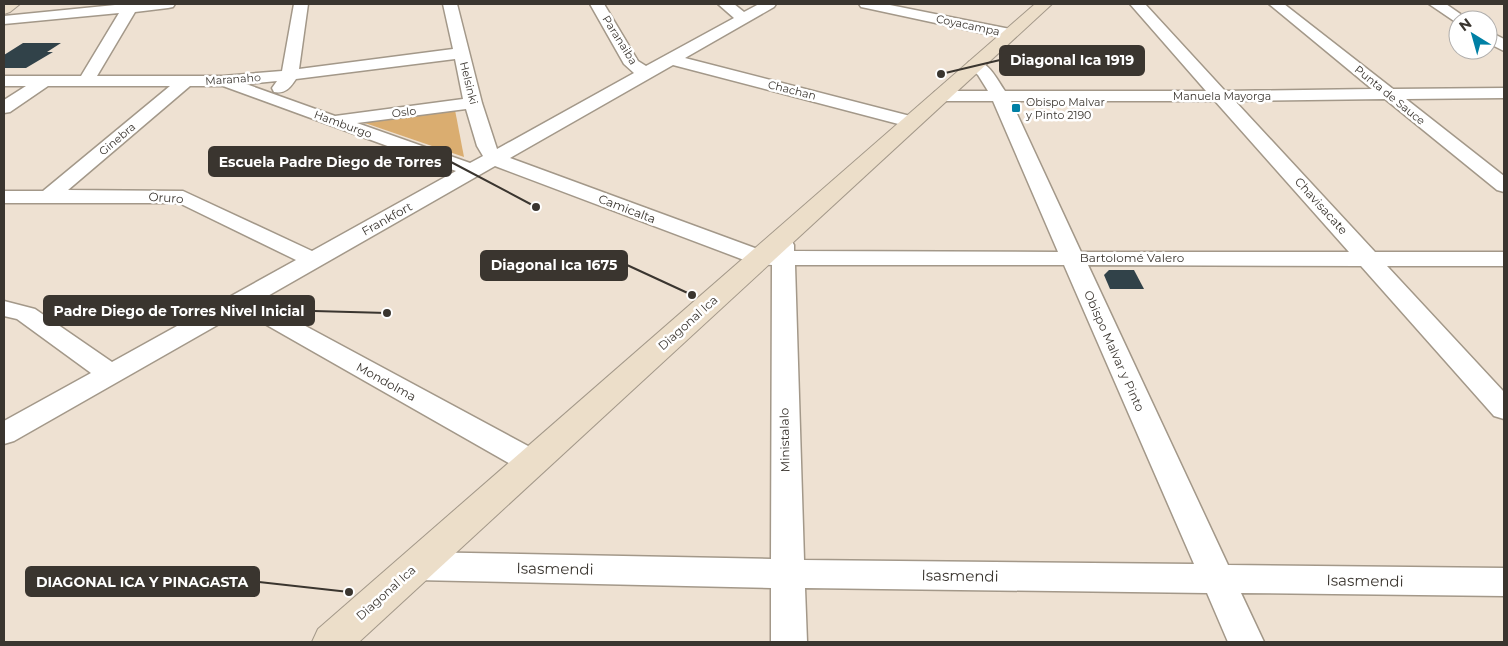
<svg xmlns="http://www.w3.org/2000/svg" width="1508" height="646" font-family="Montserrat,sans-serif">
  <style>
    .green { fill: #daad70 }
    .building { fill: #314249 }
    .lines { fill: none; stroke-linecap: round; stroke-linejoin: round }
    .street-casing { stroke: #a39889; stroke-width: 3 }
    .secondary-casing { stroke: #a39889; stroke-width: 2 }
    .street { fill: #fff; fill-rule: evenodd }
    .secondary { fill: #ecdec9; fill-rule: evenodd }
    .poi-dot { fill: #0080a5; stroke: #fff; stroke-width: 2 }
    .labels { text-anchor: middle; stroke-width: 5; stroke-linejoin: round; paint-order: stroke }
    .far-street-label { font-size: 11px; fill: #3a352f; stroke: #fff }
    .far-poi-label { font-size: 11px; fill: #3a352f; stroke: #fff; text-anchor: start }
    .street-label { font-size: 12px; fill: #3a352f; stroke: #fff }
    .near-street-label { font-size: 15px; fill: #3a352f; stroke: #fff }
    .leader { fill: none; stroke: #3a352f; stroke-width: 2 }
    .callout-dot { fill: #3a352f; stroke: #fff; stroke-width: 2 }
    .callout { fill: #3a352f; stroke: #3a352f; stroke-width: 2 }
    .callout-label { font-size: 14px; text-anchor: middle; font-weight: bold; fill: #fff }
  </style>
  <rect width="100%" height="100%" fill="#eee1d2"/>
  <path class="green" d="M 455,110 L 464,157 L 362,122 Z"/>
  <g class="building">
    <path d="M 23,43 L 61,43 L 47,52 L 53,52 L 26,68 L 4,68 L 4,55 Z"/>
    <path d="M 1109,270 L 1134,270 L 1144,289 L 1110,289 L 1104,275 Z"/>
  </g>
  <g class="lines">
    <g class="street-casing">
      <g id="street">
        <path d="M 125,4 L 175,4 L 173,7 L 168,8 L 135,12 L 97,76 L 223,76 L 282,71 L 294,4 L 308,4 L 299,69 L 453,49 L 443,4 L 457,4 L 482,103 L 497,149 L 634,73 L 624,64 L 590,4 L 604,4 L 638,61 L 646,66 L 734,18 L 718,4 L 734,4 L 744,12 L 759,4 L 776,4 L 774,7 L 685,58 L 918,118 L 921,122 L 918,126 L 912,127 L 906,126 L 673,65 L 510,158 L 763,251 L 772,251 L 772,245 L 775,240 L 783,238 L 791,240 L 794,245 L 794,251 L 1058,252 L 993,101 L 941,101 L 935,100 L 932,96 L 935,92 L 941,91 L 988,91 L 978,75 L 967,65 L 969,62 C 987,57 996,78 1005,91 L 1206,91 L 1130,4 L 1145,4 L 1225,91 L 1372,89 L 1269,4 L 1284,4 L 1393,89 L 1504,88 L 1504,98 L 1406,99 L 1504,176 L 1504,192 L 1497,190 L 1385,99 L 1235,101 L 1375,252 L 1504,252 L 1504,266 L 1387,266 L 1504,392 L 1504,419 L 1494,416 L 1361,266 L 1088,265 L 1228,565 L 1504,568 L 1504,596 L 1241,593 L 1264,642 L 1228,642 L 1207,593 L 805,588 L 807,642 L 771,642 L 771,588 L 416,580 L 404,576 L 399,566 L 404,556 L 416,552 L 771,559 L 772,265 L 752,263 L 495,166 L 259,301 L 543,454 L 547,462 L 543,470 L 532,473 L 521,470 L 242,311 L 14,441 L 4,444 L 4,421 L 91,373 L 17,319 L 4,316 L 4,301 L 35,309 L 112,362 L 296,260 L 179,203 L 4,203 L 4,191 L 43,191 L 170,86 L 48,86 L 10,112 L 4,113 L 4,100 L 26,86 L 4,86 L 4,76 L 81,76 L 119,13 L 4,24 L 4,16 ZM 455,59 L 463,99 L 335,116 L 246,84 L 277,81 L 272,88 L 274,92 C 285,94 290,88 296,79 ZM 190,86 L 223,86 L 456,171 L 312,251 L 183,191 L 68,190 ZM 1011,101 L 1215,101 L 1349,252 L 1081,252 ZM 466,109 L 477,146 L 483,156 L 470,163 L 357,123 ZM 795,265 L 1064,265 L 1194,564 L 804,560 Z"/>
        <path d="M 859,4 L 885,4 L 1010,29 L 1015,31 L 1018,34 L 1015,37 L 1010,39 L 866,8 L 861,7 Z"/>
        <path d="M 1429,4 L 1446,4 L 1469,20 L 1458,20 L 1457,23 Z"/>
        <path d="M 1488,31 L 1504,39 L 1504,51 L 1488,43 Z"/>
      </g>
    </g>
    <g class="secondary-casing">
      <g id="secondary">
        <path d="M 4,4 L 20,4 L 10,12 L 4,14 Z"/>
        <path d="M 1035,4 L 1052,4 L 359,642 L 312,642 L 318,629 Z"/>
      </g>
    </g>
    <use href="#street" class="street"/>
    <use href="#secondary" class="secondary"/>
  </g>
  <rect class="poi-dot" x="1011" y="103" width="10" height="10" rx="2.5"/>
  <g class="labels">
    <g class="far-street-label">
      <text transform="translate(968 25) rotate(12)" y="4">Coyacampa</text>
      <text transform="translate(620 40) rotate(58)" y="4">Paranaiba</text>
      <text transform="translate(233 79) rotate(-4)" y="4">Maranaho</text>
      <text transform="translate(469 83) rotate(76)" y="4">Helsinki</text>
      <text transform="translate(792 90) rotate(14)" y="4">Chachan</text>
      <text transform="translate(1390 95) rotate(39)" y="4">Punta de Sauce</text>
      <text x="1222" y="100">Manuela Mayorga</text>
      <text transform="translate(404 112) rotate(-7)" y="4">Oslo</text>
      <text transform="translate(343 124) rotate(20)" y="4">Hamburgo</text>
      <text transform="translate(117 139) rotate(-40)" y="4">Ginebra</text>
    </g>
    <g class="far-poi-label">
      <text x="1026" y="106">Obispo Malvar<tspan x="1026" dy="13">y Pinto 2190</tspan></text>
    </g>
    <g class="street-label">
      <text transform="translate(166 198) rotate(4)" y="4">Oruro</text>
      <text transform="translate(1321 206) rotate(48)" y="4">Chavisacate</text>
      <text transform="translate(627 209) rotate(21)" y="4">Camicalta</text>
      <text transform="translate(387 219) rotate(-29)" y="4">Frankfort</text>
      <text x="1132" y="262">Bartolomé Valero</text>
      <text transform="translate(688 323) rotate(-42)" y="4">Diagonal Ica</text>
      <text transform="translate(1114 351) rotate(66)" y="4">Obispo Malvar y Pinto</text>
      <text transform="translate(386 382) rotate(29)" y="4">Mondolma</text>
      <text transform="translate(785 440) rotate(-91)" y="4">Ministalalo</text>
      <text transform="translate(386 593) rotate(-42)" y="4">Diagonal Ica</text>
    </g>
    <g class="near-street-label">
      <text transform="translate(555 569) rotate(1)" y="5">Isasmendi</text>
      <text transform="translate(960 576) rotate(1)" y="5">Isasmendi</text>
      <text transform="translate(1365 581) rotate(1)" y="5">Isasmendi</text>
    </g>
  </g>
  <path class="leader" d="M941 74L1000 60M536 207L451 162M692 295L627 265M387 313L314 311M349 592L259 582"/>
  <g class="callout-dot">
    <circle cx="941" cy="74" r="5"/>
    <circle cx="536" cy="207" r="5"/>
    <circle cx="692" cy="295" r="5"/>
    <circle cx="387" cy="313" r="5"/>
    <circle cx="349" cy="592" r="5"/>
  </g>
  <g class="callout">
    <rect x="1000" y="46" width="144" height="29" rx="5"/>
    <rect x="209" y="147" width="242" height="29" rx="5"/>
    <rect x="481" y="251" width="146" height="29" rx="5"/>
    <rect x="44" y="296" width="270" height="29" rx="5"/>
    <rect x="26" y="567" width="233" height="29" rx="5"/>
  </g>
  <g class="callout-label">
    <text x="1072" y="65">Diagonal Ica 1919</text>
    <text x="330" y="167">Escuela Padre Diego de Torres</text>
    <text x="554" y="270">Diagonal Ica 1675</text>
    <text x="179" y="316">Padre Diego de Torres Nivel Inicial</text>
    <text x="142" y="587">DIAGONAL ICA Y PINAGASTA</text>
  </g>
  <rect width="1508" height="646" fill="none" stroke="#3a352f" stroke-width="10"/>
  <g transform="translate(1473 35) rotate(323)"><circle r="24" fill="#ffffff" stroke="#b0aeac"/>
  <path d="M0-4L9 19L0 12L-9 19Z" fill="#0080a5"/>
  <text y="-8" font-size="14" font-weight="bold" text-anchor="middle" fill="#3a352f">N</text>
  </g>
</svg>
